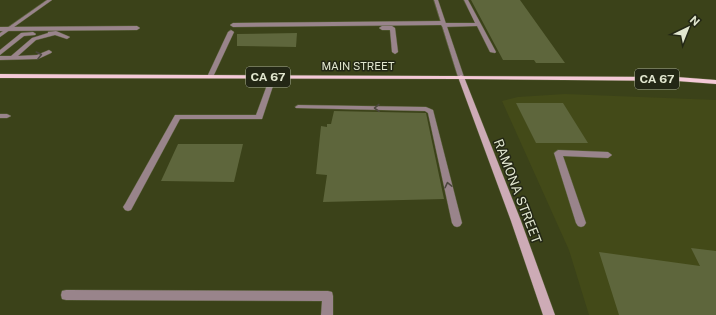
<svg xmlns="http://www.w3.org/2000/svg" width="716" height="315" font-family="'Public Sans',sans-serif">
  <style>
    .built { fill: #434a18 }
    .building { fill: #5e663c }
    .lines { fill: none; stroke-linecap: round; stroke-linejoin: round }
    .lane-casing { stroke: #59603a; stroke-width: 1 }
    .street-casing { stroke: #59603a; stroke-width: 1 }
    .secondary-casing { stroke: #59603a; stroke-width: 1 }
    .primary-casing { stroke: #59603a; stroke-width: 1 }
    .lane { fill: #99848b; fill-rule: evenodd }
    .street { fill: #99848b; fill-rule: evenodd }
    .secondary { fill: #cdabb6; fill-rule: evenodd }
    .primary { fill: #f4c9d7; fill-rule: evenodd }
    .oneway { stroke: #4c483e }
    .labels { text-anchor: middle; stroke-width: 3; stroke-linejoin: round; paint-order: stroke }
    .far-street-label { font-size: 11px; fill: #e1e6cf; stroke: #232715 }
    .shield { fill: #232715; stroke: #a8ad97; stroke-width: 1 }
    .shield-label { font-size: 12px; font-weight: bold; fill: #e1e6cf }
    .street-label { font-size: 13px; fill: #e1e6cf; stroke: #232715 }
  </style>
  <rect width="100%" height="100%" fill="#3b4219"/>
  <path class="built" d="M 565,94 L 716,100 L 716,315 L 589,315 L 569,250 L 502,101 L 518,97 Z"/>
  <g class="building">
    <path d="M 471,0 L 520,0 L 565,63 L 536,63 L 534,60 L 503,60 Z"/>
    <path d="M 297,33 L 296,47 L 237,46 L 237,34 Z"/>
    <path d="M 516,103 L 563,103 L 588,143 L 536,143 Z"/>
    <path d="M 334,111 L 426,113 L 444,199 L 323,202 L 327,175 L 316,174 L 321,126 L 327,127 L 327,124 L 331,124 Z"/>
    <path d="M 178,144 L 243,144 L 234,182 L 161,181 Z"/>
    <path d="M 691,248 L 716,251 L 716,315 L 619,315 L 599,252 L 700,266 Z"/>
  </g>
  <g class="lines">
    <g class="lane-casing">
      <g id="lane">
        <path d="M 464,0 L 468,0 L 496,52 L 495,53 L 490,52 L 477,26 L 443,27 L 441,25 L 233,27 L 230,25 L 233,23 L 442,21 L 444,23 L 475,23 Z"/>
        <path d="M 392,26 L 395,28 L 398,52 L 395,54 L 392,52 L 390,30 L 382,30 L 379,28 L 382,26 Z"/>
        <path d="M 0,27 L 137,26 L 140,28 L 137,30 L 0,31 Z"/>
        <path d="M 231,30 L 234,32 L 213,77 L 212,78 L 208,78 L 207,77 L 228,32 Z"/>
        <path d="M 56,31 L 70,37 L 67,39 L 55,35 L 36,40 L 18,56 L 37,55 L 49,50 L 52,52 L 51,53 L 38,59 L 0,60 L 0,56 L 11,56 L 32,38 L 48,33 L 48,32 Z"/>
        <path d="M 33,32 L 36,34 L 35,35 L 24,36 L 0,55 L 0,50 L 21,33 Z"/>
        <path d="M 273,75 L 276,77 L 262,119 L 180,119 L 131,210 L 128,211 L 125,210 L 123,207 L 125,204 L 175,115 L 256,115 L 270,77 Z"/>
        <path d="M 298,105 L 426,107 L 433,110 L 462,223 L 460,226 L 457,227 L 454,226 L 452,223 L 428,113 L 425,111 L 296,108 L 295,107 Z"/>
        <path d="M 0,114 L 7,114 L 11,116 L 7,118 L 0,118 Z"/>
        <path d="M 558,150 L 608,152 L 612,155 L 608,158 L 563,156 L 586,223 L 584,226 L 581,227 L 578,226 L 576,223 L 554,153 Z"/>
        <path d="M 66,290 L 328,291 L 332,292 L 333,296 L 333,315 L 321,315 L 322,301 L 66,300 L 62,299 L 61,295 L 62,291 Z"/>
      </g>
    </g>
    <g class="street-casing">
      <g id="street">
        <path d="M 47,0 L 52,0 L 0,37 L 0,33 Z"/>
        <path d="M 434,0 L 438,0 L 464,77 L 463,78 L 459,78 L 458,77 Z"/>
      </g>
    </g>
    <g class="secondary-casing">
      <path id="secondary" d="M 461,75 L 464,77 L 521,221 L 555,315 L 543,315 L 511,221 L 458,77 Z"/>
    </g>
    <g class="primary-casing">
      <path id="primary" d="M 0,74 L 677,77 L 716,80 L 716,84 L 677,81 L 461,79 L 0,78 Z"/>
    </g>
    <use href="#lane" class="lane"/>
    <use href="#street" class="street"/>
    <use href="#secondary" class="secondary"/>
    <use href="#primary" class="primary"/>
  </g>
  <defs><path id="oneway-chevron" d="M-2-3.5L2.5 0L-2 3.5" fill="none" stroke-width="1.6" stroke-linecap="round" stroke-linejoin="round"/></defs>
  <g class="oneway">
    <use href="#oneway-chevron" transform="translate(39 55) rotate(-14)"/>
    <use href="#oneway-chevron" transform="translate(377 108) rotate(179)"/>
    <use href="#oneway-chevron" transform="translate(448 185) rotate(-103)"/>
  </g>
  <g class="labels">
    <g class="far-street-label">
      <text x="358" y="70">MAIN STREET</text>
    </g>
    <g class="shield">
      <rect x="246" y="67" width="44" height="20" rx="3"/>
      <rect x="635" y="69" width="44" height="20" rx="3"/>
    </g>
    <g class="shield-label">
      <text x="268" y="81">CA 67</text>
      <text x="657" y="83">CA 67</text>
    </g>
    <g class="street-label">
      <text transform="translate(518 191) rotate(69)" y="5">RAMONA STREET</text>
    </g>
  </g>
  <g transform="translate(688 28) rotate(43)" stroke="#232715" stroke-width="3" paint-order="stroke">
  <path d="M0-3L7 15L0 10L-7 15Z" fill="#e1e6cf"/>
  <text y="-6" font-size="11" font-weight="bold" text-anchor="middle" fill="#e1e6cf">N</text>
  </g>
</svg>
